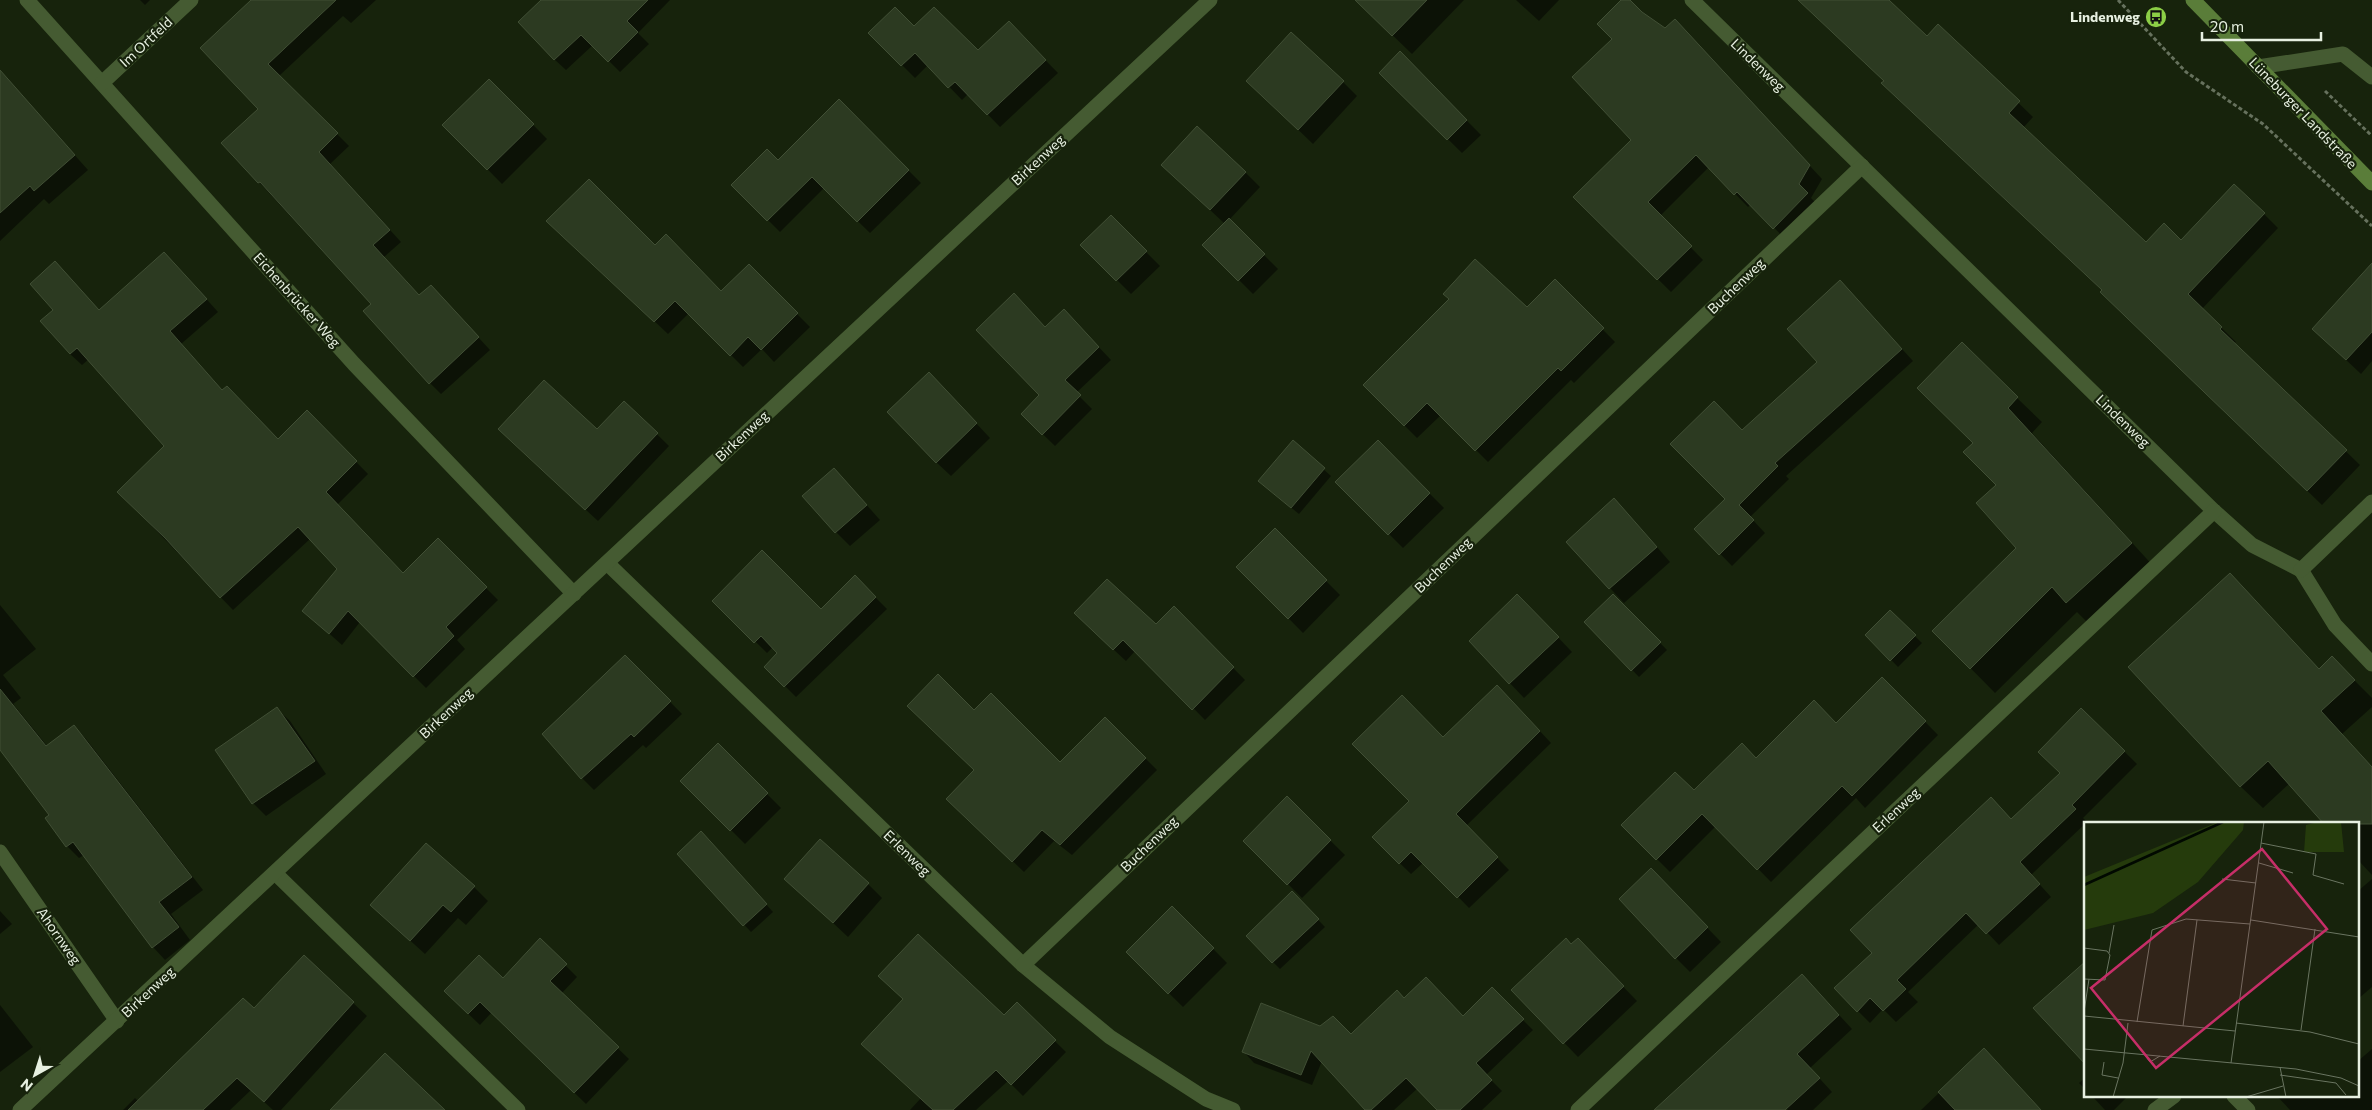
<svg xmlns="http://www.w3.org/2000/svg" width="2372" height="1110" font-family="Commissioner,sans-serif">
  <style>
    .shadow { fill: #0007 }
    .building { fill: #2c3a21; stroke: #414f35 }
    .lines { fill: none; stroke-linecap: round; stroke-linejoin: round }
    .path { stroke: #66715d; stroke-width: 3; stroke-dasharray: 4 2.5; stroke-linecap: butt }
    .service { stroke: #455b32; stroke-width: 15 }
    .minor { stroke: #455b32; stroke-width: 15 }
    .secondary { stroke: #5a7d39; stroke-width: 15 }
    .labels { text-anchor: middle; stroke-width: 4.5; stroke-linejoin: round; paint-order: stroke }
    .poi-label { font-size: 14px; font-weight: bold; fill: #e7f0e1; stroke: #17230c; text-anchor: end }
    .street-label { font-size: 14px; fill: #e7f0e1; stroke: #17230c }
    .inset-river { fill: none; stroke: #010900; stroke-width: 2.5 }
    .inset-road { fill: none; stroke: #6a7561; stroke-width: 1 }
    .view { fill: #c62e68; fill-opacity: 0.15; stroke: #c62e68; stroke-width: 2.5 }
    .inset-edge { fill: none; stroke: #e7f0e1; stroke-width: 2.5 }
  </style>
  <rect width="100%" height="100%" fill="#17230c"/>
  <g class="shadow">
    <path d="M 140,0 L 150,0 L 145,5 Z"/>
    <path d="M 253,0 L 376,0 L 351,23 L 343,16 L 279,76 L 349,146 L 330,164 L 401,242 L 384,257 L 420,296 L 442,298 L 490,350 L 441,394 L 430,383 L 372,304 L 259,182 L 260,109 Z"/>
    <path d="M 556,0 L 670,0 L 638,33 L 649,44 L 620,72 L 593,45 L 566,70 L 554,59 Z"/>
    <path d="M 1356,0 L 1464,0 L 1412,54 Z"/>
    <path d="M 1516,0 L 1559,0 L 1539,21 Z"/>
    <path d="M 1623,0 L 1628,0 L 1642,14 L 1666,29 L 1687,33 L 1822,179 L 1811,198 L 1820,207 L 1787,241 L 1751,204 L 1748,207 L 1709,167 L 1660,216 L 1703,260 L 1671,292 L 1575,197 L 1633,140 L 1614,39 Z"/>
    <path d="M 1799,0 L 1887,0 L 1927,37 L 1938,25 L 2033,117 L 2023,128 L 2146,244 L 2181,242 L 2264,214 L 2278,228 L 2202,309 L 2236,342 L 2234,343 L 2360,465 L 2322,505 L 2116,306 L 2103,291 L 1897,98 L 1885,81 Z"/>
    <path d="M 1009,23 L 1058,73 L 1000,127 L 968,94 L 962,100 L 928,65 L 915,78 L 870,33 L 914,28 L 978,52 Z"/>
    <path d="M 1400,53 L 1481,135 L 1462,153 L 1381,73 Z"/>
    <path d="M 4,76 L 88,170 L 49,204 L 44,199 L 0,241 L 0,80 Z"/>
    <path d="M 489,80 L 547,139 L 502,184 L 444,125 Z"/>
    <path d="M 1343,82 L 1357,96 L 1313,144 L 1262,95 Z"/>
    <path d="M 839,101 L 921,183 L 870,233 L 824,188 L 780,232 L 733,185 L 778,162 Z"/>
    <path d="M 1245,172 L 1260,187 L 1229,220 L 1278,269 L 1253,294 L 1204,245 L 1225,224 L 1177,179 Z"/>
    <path d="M 1111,217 L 1160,266 L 1131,294 L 1082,245 Z"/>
    <path d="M 561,233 L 655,246 L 722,293 L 749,266 L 810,327 L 774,362 L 762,349 L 743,367 L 689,313 L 668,334 Z"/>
    <path d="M 55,262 L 99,311 L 176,265 L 218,312 L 181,344 L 223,391 L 278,441 L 307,412 L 368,474 L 337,505 L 404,574 L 438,540 L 498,600 L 457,640 L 465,649 L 426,688 L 360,622 L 342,645 L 304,611 L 338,569 L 310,539 L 233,610 L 119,492 L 166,446 L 89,359 L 82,365 L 70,354 L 55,310 Z"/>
    <path d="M 2372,279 L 2372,361 L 2361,374 L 2328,343 Z"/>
    <path d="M 1555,281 L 1615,342 L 1574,383 L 1571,380 L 1488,462 L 1441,415 L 1417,438 L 1364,385 L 1527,309 Z"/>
    <path d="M 1852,294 L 1913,361 L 1786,476 L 1789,479 L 1750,517 L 1765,533 L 1732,566 L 1696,529 L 1726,499 L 1819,362 Z"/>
    <path d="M 1076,323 L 1111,360 L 1076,393 L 1092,409 L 1055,446 L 1022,414 L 1041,395 L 1046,328 Z"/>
    <path d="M 943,388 L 990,438 L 951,476 L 936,462 Z"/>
    <path d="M 2017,398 L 2042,422 L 2032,433 L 2156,569 L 2092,627 L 2077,612 L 1995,693 L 1934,631 L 2018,548 L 1998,485 L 1965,452 Z"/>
    <path d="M 624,402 L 669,446 L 598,521 L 511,441 L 597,431 Z"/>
    <path d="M 1293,442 L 1331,476 L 1299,514 L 1267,488 Z"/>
    <path d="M 1378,442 L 1444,508 L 1403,548 L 1337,482 Z"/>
    <path d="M 848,484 L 880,520 L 850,546 L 836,532 Z"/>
    <path d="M 1628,514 L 1670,562 L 1624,603 L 1567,542 Z"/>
    <path d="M 1275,530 L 1340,595 L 1303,633 L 1238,567 Z"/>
    <path d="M 855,577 L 887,609 L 796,697 L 766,667 L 779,653 L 773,647 L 767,653 L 714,601 L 821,611 Z"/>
    <path d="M 1613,595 L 1667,650 L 1639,677 L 1586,622 Z"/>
    <path d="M 0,605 L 36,649 L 3,675 L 21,698 L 13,704 L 48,747 L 74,727 L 86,739 L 203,890 L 171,914 L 190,940 L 165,960 L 153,947 L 84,855 L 79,858 L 67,846 L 50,815 L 0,748 Z"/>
    <path d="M 1174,608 L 1245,680 L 1205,720 L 1136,650 L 1126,661 L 1087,625 L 1156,626 Z"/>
    <path d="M 1532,610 L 1572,652 L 1524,698 L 1470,641 Z"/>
    <path d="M 1890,612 L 1922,643 L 1898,667 L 1867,635 Z"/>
    <path d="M 625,656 L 682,714 L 646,748 L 643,745 L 594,790 L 582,778 Z"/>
    <path d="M 2332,658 L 2372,698 L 2372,707 L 2342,734 L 2372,767 L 2372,875 L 2358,860 L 2358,824 L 2290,783 L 2263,808 L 2240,786 L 2320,670 Z"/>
    <path d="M 1882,678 L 1938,735 L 1865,808 L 1856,798 L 1771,882 L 1716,826 L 1670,872 L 1623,825 L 1694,792 L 1756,760 L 1836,724 Z"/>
    <path d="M 1509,698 L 1551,743 L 1466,826 L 1509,870 L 1469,908 L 1424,862 L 1411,874 L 1373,837 Z"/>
    <path d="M 277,709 L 290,721 L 326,774 L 266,816 L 253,803 L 217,751 Z"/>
    <path d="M 2081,709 L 2137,764 L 2083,818 L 2087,822 L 2031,875 L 2051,897 L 1999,945 L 1979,924 L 1908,992 L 1918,1002 L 1896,1022 L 1883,1009 L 1870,1023 L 1836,989 L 2061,773 Z"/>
    <path d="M 974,712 L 1060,763 L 1105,718 L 1157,770 L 1072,855 L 1054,841 L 1024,872 L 948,799 L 975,770 Z"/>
    <path d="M 718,745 L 781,808 L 745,844 L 682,781 Z"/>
    <path d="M 1287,798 L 1345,855 L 1302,898 L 1245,841 Z"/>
    <path d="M 708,840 L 773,912 L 751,932 L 678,854 Z"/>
    <path d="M 786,879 L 868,884 L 882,898 L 848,937 Z"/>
    <path d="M 2372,879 L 2372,987 L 2358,999 L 2358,891 Z"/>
    <path d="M 1665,884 L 1721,942 L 1690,972 L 1676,958 Z"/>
    <path d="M 474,887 L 488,901 L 466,925 L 458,918 L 425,954 L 371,905 Z"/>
    <path d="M 1299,900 L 1325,927 L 1280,969 L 1247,936 Z"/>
    <path d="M 1172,907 L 1227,963 L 1183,1007 L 1127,952 Z"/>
    <path d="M 0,911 L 12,924 L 0,934 Z"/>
    <path d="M 540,940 L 577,977 L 561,994 L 629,1059 L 586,1104 L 492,1012 L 480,1025 L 457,1003 L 503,980 Z"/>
    <path d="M 1578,940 L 1637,1001 L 1578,1057 L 1513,990 Z"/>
    <path d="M 304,957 L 367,1016 L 281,1110 L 273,1110 L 251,1090 L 230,1110 L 123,1110 L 135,1098 L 139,1102 L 254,1009 Z"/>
    <path d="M 1492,989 L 1533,1030 L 1486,1075 L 1502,1091 L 1482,1110 L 1439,1110 L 1418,1088 L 1394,1110 L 1367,1110 L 1322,1061 L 1312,1085 L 1254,1063 L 1244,1052 L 1320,1027 L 1351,1035 L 1405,1000 L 1463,1017 Z"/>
    <path d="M 1816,990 L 1852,1029 L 1810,1068 L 1832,1092 L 1813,1110 L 1788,1110 L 1781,1103 L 1773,1110 L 1656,1110 Z"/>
    <path d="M 904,1000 L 1004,1017 L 1017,1004 L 1066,1052 L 1023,1096 L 1008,1081 L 976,1110 L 910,1110 L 921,1098 Z"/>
    <path d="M 0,1005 L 33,1047 L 0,1072 Z"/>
    <path d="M 2372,1049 L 2372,1110 L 2290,1110 L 2277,1096 L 2358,1096 L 2358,1061 Z"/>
    <path d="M 1984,1050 L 2040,1110 L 1921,1110 Z"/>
    <path d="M 2086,1077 L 2086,1090 L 2079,1083 Z"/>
    <path d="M 2092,1096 L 2128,1096 L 2114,1110 L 2105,1110 Z"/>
  </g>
  <g class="building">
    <path d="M 251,0 L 336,0 L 268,64 L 338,133 L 319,152 L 390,230 L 373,245 L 419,295 L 431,285 L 479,337 L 429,384 L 363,311 L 371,304 L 260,182 L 258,183 L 221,143 L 258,109 L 200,48 Z"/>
    <path d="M 541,0 L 648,0 L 627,21 L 638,32 L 608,62 L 581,35 L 554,60 L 518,22 Z"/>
    <path d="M 1355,0 L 1427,0 L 1392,36 Z"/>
    <path d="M 1621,0 L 1630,0 L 1642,12 L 1665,28 L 1675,19 L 1810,165 L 1799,184 L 1808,193 L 1773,229 L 1737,192 L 1734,195 L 1696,155 L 1648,202 L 1692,246 L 1657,280 L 1573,197 L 1631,140 L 1572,77 L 1612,39 L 1597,24 Z"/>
    <path d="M 1798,0 L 1889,0 L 1927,36 L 1938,24 L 2020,101 L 2009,113 L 2146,242 L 2164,223 L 2181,240 L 2234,184 L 2265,213 L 2188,294 L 2222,327 L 2220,329 L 2347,450 L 2307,491 L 2100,292 L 2102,290 L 1881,83 L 1884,81 Z"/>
    <path d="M 895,7 L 914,26 L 934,7 L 978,50 L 1009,21 L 1046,60 L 987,115 L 955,82 L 948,88 L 915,53 L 901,66 L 868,33 Z"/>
    <path d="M 1291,32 L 1344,81 L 1298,130 L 1246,81 Z"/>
    <path d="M 1400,51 L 1467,120 L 1447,140 L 1379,73 Z"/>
    <path d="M 0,70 L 75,155 L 34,191 L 30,186 L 0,213 Z"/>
    <path d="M 489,79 L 534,124 L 487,170 L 442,125 Z"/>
    <path d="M 839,99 L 909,170 L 857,222 L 812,177 L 767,221 L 731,185 L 767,149 L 778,160 Z"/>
    <path d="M 1197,126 L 1246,172 L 1210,210 L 1161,165 Z"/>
    <path d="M 589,179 L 655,245 L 666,234 L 721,291 L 749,264 L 798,313 L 761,350 L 748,337 L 730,356 L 675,301 L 654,322 L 546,221 Z"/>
    <path d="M 1111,215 L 1147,251 L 1116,281 L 1080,245 Z"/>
    <path d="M 1229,218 L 1265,254 L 1238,281 L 1202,245 Z"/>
    <path d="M 164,252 L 207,299 L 170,331 L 222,390 L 227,386 L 278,439 L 307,410 L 357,461 L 326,492 L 403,573 L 438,538 L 487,587 L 446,627 L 454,636 L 413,677 L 348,611 L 329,634 L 302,611 L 337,569 L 298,527 L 220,598 L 165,538 L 117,492 L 164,446 L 77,348 L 70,354 L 40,321 L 53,310 L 30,284 L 55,261 L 99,310 Z"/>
    <path d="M 1475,259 L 1527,307 L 1555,279 L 1604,328 L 1561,371 L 1558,368 L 1475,451 L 1427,403 L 1404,426 L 1363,385 L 1449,299 L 1443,294 Z"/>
    <path d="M 2372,263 L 2372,332 L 2346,360 L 2312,329 Z"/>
    <path d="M 1840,280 L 1902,349 L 1775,463 L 1778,466 L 1739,505 L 1754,520 L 1719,555 L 1694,529 L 1725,499 L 1670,444 L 1714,401 L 1742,430 L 1817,362 L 1787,329 Z"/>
    <path d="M 1014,293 L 1045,327 L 1064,309 L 1099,347 L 1065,380 L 1081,395 L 1042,435 L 1021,414 L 1039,395 L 976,330 Z"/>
    <path d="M 1962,342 L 2018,397 L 2008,408 L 2132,543 L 2066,603 L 2052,587 L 1970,669 L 1932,631 L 2016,548 L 1976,503 L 1996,485 L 1963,452 L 1973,443 L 1917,388 Z"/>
    <path d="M 929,372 L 977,423 L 936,463 L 887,412 Z"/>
    <path d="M 544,380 L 597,429 L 624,401 L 658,433 L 585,510 L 498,429 Z"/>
    <path d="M 1293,440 L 1325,468 L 1291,508 L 1258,481 Z"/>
    <path d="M 1378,440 L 1430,493 L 1388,535 L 1335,482 Z"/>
    <path d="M 834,468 L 867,505 L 835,533 L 802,496 Z"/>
    <path d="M 1614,498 L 1657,547 L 1609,589 L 1566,542 Z"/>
    <path d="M 1275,528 L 1327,580 L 1288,619 L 1236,567 Z"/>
    <path d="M 762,550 L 821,609 L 855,575 L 876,597 L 784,687 L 764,667 L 777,653 L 761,636 L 754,643 L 712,601 Z"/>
    <path d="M 2230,573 L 2319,669 L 2332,656 L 2355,680 L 2321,711 L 2372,767 L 2372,824 L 2324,824 L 2268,761 L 2240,787 L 2128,667 Z"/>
    <path d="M 1107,579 L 1156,624 L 1174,606 L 1234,667 L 1192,710 L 1123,640 L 1113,650 L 1074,613 Z"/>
    <path d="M 1517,594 L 1559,637 L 1509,684 L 1469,641 Z"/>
    <path d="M 1613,594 L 1661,642 L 1631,671 L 1584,622 Z"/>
    <path d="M 1890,610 L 1916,635 L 1890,661 L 1865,635 Z"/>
    <path d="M 625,655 L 671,701 L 634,737 L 631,734 L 581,779 L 542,734 Z"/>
    <path d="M 938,674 L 974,710 L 991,693 L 1060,762 L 1105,717 L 1146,758 L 1060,845 L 1042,830 L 1012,862 L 946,799 L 974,770 L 907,706 Z"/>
    <path d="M 1882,677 L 1926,721 L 1852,796 L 1842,786 L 1757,870 L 1702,814 L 1656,860 L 1621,825 L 1675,772 L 1694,790 L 1742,743 L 1756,758 L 1814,700 L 1836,723 Z"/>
    <path d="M 1497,685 L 1540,731 L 1456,814 L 1498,857 L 1457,898 L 1411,852 L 1399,864 L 1372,837 L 1409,801 L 1352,744 L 1402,695 L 1443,737 Z"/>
    <path d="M 0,689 L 46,746 L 74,725 L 192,877 L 159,902 L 179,927 L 152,948 L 73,842 L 66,847 L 45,818 L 49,815 L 0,750 Z"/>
    <path d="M 277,707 L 315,761 L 252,804 L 215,750 Z"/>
    <path d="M 2081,708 L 2125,751 L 2072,805 L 2076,809 L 2020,862 L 2040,884 L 1986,934 L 1966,913 L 1897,980 L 1906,989 L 1883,1011 L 1870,998 L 1857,1012 L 1834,988 L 1872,953 L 1850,930 L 1991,797 L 2011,819 L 2060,773 L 2038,752 Z"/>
    <path d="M 718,743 L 768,793 L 730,831 L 680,781 Z"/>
    <path d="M 1287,796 L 1331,840 L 1287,885 L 1243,841 Z"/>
    <path d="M 701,831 L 767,904 L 743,926 L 677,854 Z"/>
    <path d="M 820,839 L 869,883 L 833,923 L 784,879 Z"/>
    <path d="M 426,843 L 475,886 L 451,912 L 443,905 L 410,941 L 370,905 Z"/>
    <path d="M 1651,868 L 1708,927 L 1675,959 L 1619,899 Z"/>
    <path d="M 1292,891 L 1319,919 L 1272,963 L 1246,936 Z"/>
    <path d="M 1172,906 L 1214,948 L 1168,994 L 1126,952 Z"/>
    <path d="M 918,934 L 1004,1015 L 1017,1002 L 1056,1040 L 1011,1085 L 996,1070 L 953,1110 L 933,1110 L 861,1044 L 903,999 L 878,976 Z"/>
    <path d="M 540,938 L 567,964 L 550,981 L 619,1047 L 574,1093 L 480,1002 L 468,1014 L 444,991 L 479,955 L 503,978 Z"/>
    <path d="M 1566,938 L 1571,944 L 1578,938 L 1624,986 L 1563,1044 L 1511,990 Z"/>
    <path d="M 304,955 L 354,1002 L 264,1102 L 237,1078 L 203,1110 L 128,1110 L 243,998 L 254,1008 Z"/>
    <path d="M 2086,961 L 2086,1065 L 2033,1008 Z"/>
    <path d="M 1802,974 L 1839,1015 L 1797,1054 L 1820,1078 L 1785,1110 L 1654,1110 Z"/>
    <path d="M 1426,977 L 1463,1016 L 1492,987 L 1524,1019 L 1476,1063 L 1492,1080 L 1460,1110 L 1437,1110 L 1406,1078 L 1371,1110 L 1365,1110 L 1311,1051 L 1301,1075 L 1242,1052 L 1261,1003 L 1320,1026 L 1333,1016 L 1351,1034 L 1397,990 L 1404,998 Z"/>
    <path d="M 1984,1048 L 2041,1110 L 1955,1110 L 1938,1092 Z"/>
    <path d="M 385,1053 L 445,1110 L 330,1110 Z"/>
  </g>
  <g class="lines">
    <g class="path">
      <path d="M 2118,0 L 2186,72 L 2263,124 L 2372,226"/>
      <path d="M 2325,91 L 2372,136"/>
    </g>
    <path class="service" d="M 2258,67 L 2343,54 L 2372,77"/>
    <g class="minor">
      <path d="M 27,0 L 354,364 L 574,594"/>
      <path d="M 1692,0 L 2214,511 L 2252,545 L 2301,570"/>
      <path d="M 102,83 L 191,0"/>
      <path d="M 607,563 L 1023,965 L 1110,1037 L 1206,1099 L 1233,1110"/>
      <path d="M 2301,570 L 2335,625 L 2372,664"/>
      <path d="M 2301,570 L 2372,502"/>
      <path d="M 0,852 L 117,1021"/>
      <path d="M 275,873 L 518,1110"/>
      <path d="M 1023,965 L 1862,166"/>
      <path d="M 2234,1096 L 2248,1110"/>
      <path d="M 20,1110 L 1210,0"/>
      <path d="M 1578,1110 L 2214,511"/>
      <path d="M 2155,1110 L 2174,1096"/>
    </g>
    <path class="secondary" d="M 2193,0 L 2372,183"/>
  </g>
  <defs>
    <g id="bus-disc" transform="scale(1.125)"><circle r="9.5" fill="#8cce46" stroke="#17230c"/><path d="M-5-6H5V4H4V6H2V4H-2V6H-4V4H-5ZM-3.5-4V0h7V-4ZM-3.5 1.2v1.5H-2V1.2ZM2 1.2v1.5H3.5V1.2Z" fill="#111"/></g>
  </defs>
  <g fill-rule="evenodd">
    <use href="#bus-disc" x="2156" y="17"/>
  </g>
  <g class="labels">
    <g class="poi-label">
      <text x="2140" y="22">Lindenweg</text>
    </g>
    <g class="street-label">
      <text transform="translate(146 42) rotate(-43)" y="5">Im Ortfeld</text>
      <text transform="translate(1758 65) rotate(44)" y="5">Lindenweg</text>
      <text transform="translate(2303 113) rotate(46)" y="5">Lüneburger Landstraße</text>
      <text transform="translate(1038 160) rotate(-43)" y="5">Birkenweg</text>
      <text transform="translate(1736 286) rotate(-44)" y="5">Buchenweg</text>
      <text transform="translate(297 300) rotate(48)" y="5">Eichenbrücker Weg</text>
      <text transform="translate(2123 421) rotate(44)" y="5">Lindenweg</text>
      <text transform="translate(742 436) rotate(-43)" y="5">Birkenweg</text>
      <text transform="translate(1443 565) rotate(-44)" y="5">Buchenweg</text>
      <text transform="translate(446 713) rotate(-43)" y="5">Birkenweg</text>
      <text transform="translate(1896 810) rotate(-43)" y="5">Erlenweg</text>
      <text transform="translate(1149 844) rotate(-44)" y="5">Buchenweg</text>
      <text transform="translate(907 853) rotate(44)" y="5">Erlenweg</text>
      <text transform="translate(59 936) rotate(55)" y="5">Ahornweg</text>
      <text transform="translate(148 992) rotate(-43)" y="5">Birkenweg</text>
    </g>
  </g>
  <g transform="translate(2084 822)">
    <rect width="275" height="275" fill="#17230c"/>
    <path d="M 134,0 L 160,0 L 159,8 L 114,60 L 69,91 L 0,108 L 0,55 ZM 234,0 L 257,0 L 260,30 L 220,30 L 222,3 Z" fill="#253b0c"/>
    <path class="inset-river" d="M 0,63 L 139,0"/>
    <path class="inset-road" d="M 177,21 L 232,32 L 229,53 L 260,62M 175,41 L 209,51M 138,57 L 172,61M 167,98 L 275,115M 0,126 L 23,129 L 26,133 L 21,158 L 0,157M 25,131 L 30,103M 0,190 L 5,157M 0,194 L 151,209M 53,200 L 68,108 L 102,97 L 166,102M 152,201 L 226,210 L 275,222M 99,204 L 113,98M 217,208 L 231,107M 0,227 L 212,247 L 257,256 L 275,264M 60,232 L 66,240 L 76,234M 20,240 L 18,253 L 34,256M 147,241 L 180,0M 196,245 L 202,275M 196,253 L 252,261 L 262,273M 29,275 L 39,241 L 44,201M 162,275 L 199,264"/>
    <path class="view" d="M 178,27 L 243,107 L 72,246 L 7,166 Z"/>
    <rect width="275" height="275" class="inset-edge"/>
  </g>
  <g transform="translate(35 1075) rotate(219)" stroke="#17230c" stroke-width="4" paint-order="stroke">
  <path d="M0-4L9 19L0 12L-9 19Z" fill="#e7f0e1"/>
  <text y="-8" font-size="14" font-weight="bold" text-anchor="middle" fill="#e7f0e1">N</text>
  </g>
  <path d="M2202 32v8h119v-8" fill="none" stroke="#e7f0e1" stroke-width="2.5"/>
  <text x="2210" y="32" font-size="15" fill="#e7f0e1" stroke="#17230c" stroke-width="4" paint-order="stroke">20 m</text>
</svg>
